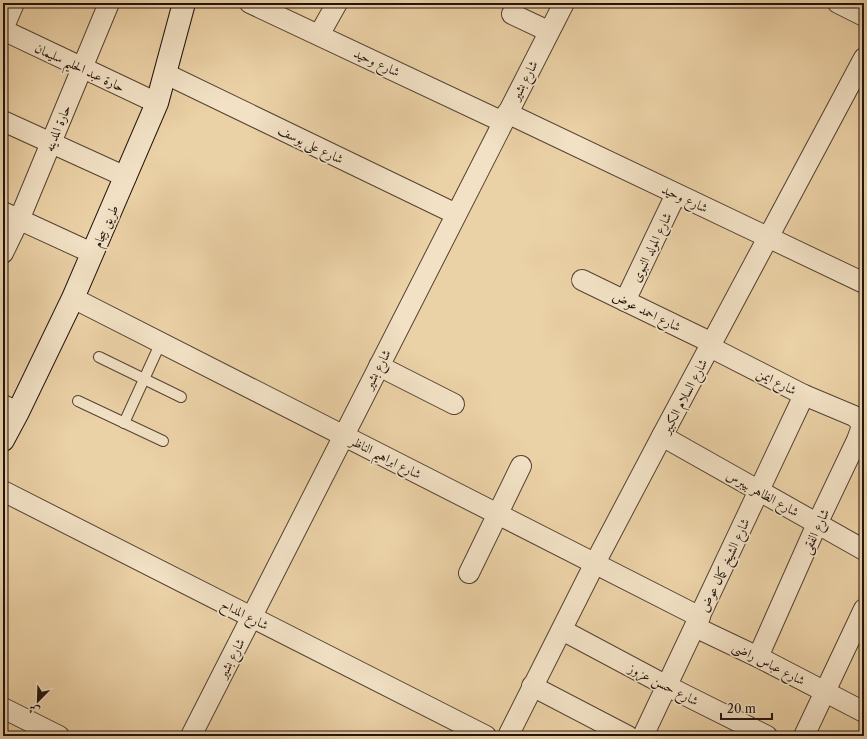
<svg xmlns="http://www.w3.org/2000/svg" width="867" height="739" font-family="'Libre Caslon Text',Amiri,serif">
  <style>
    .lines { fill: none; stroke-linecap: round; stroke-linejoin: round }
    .lane-casing { stroke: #544232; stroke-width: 12 }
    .street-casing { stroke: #544232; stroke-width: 22 }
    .secondary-casing { stroke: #22130c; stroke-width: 24 }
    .lane { stroke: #f2e1c5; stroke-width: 10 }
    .street { stroke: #f2e1c5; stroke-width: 20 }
    .secondary { stroke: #f2e1c5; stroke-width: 22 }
    .labels { text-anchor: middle; stroke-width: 3.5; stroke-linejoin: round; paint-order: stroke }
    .street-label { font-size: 13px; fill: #22130c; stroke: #f2e1c5 }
  </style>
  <rect width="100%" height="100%" fill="#ebd1a6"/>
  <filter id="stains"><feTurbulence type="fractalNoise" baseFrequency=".005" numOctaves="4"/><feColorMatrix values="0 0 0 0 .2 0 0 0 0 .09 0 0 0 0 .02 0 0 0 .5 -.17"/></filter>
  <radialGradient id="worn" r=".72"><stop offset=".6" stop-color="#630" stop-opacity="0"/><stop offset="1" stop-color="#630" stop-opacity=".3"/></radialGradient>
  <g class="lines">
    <g class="lane-casing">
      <g id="lane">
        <path d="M 99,357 L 181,397"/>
        <path d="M 78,401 L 163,441"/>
        <path d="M 124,423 L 161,342"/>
      </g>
    </g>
    <g class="street-casing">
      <g id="street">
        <path d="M 250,3 L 503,122"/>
        <path d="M 838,3 L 864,16"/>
        <path d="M 512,14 L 548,31"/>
        <path d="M 3,29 L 14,3"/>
        <path d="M 3,30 L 157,103"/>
        <path d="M 319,35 L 337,3"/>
        <path d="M 166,74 L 456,214"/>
        <path d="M 507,113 L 864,283"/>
        <path d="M 3,121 L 126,177"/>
        <path d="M 3,212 L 92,253"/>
        <path d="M 3,253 L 19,220 L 109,3"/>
        <path d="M 582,280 L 712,343"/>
        <path d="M 73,298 L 700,617"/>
        <path d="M 625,301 L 676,194"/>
        <path d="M 710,347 L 804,395 L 854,416 L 860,421 L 861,429 L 857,440 L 817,524 L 758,657"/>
        <path d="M 379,366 L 454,404"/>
        <path d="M 3,405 L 18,412"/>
        <path d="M 662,436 L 864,550"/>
        <path d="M 3,491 L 486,736"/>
        <path d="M 469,573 L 521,466"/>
        <path d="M 695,627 L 758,657 L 864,712"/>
        <path d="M 562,630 L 667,686 L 767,736"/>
        <path d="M 532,686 L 628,736"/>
        <path d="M 3,708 L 59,736"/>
        <path d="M 191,736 L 564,3"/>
        <path d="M 508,736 L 595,563 L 662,436 L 864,58"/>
        <path d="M 643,736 L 804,395"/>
        <path d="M 804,736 L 864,609"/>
      </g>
    </g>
    <g class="secondary-casing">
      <path id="secondary" d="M 3,440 L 18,412 L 73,298 L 157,103 L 184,3"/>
    </g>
    <use href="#lane" class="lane"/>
    <use href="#street" class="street"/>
    <use href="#secondary" class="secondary"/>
  </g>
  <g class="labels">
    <g class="street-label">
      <text transform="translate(377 62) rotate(25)" y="5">شارع وحيد</text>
      <text transform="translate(80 67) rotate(25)" y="5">حارة عبد الحليم سليمان</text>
      <text transform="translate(524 80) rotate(-63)" y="5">شارع بشير</text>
      <text transform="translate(57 128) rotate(-68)" y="5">حارة المدينه</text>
      <text transform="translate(311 144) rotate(26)" y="5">شارع على يوسف</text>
      <text transform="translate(685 198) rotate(25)" y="5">شارع وحيد</text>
      <text transform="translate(105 226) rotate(-66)" y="5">طريق بيجام</text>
      <text transform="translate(651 247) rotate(-64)" y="5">شارع المولد النبوى</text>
      <text transform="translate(647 311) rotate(26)" y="5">شارع احمد عوض</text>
      <text transform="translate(377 369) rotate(-63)" y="5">شارع بشير</text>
      <text transform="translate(777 381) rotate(27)" y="5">شارع ايمن</text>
      <text transform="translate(684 396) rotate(-62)" y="5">شارع السلام الكبير</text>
      <text transform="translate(386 457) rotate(27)" y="5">شارع ابراهيم الناظر</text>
      <text transform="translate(763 493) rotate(29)" y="5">شارع الظاهر بيبرس</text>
      <text transform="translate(815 531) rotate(-65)" y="5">شارع الفقى</text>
      <text transform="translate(724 565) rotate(-65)" y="5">شارع الشيخ كمال عوض</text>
      <text transform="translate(245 614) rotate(27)" y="5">شارع المداح</text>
      <text transform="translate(231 658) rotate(-63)" y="5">شارع بشير</text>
      <text transform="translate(769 663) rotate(27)" y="5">شارع عباس راضى</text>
      <text transform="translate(664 684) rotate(27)" y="5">شارع حسن عزوز</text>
    </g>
  </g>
  <rect width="867" height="739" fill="none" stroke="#ebd1a6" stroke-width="16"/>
  <rect x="4" y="4" width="859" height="731" fill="none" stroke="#22130c" stroke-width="2"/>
  <rect x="8" y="8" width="851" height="723" fill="none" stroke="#22130c"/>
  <g transform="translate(38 701) rotate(203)" stroke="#f2e1c5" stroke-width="3" paint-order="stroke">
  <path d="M0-3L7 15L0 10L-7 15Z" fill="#22130c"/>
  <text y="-6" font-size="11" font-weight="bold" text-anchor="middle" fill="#22130c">ش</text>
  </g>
  <path d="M721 713v6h51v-6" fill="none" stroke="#22130c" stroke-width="2"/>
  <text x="727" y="713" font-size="12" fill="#22130c" stroke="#f2e1c5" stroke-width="3" paint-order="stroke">20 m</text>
  <rect width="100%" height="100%" filter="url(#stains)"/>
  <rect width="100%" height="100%" fill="url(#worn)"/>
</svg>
